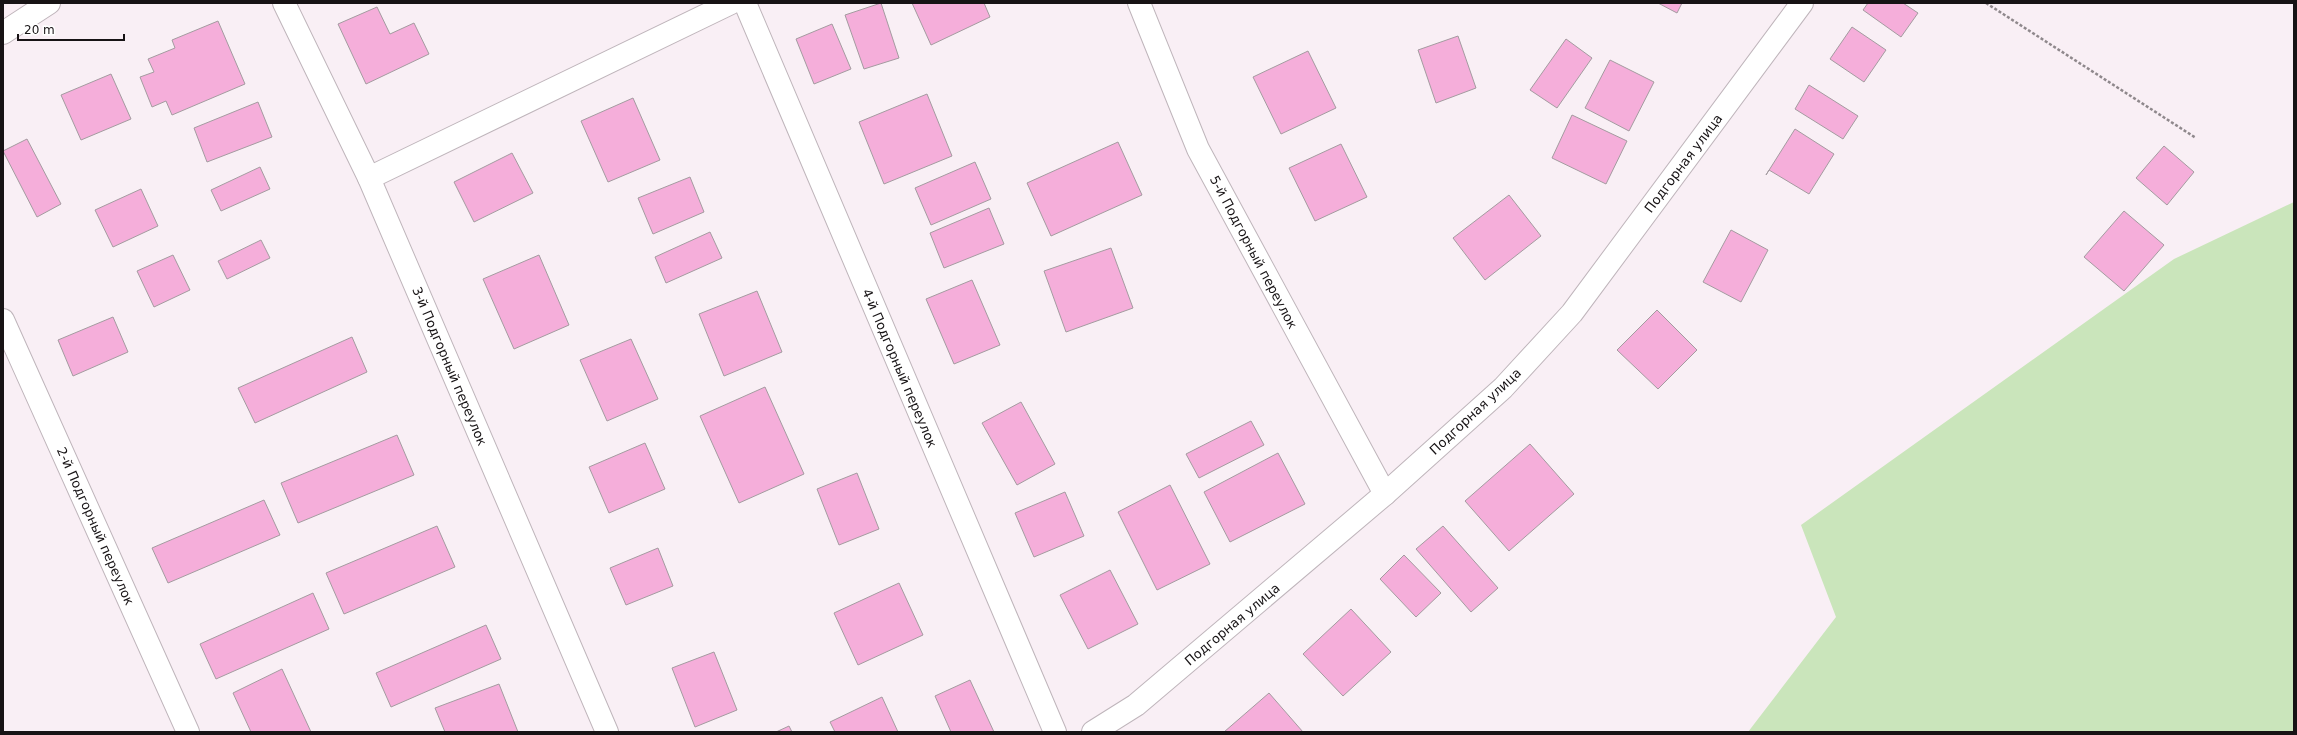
<svg xmlns="http://www.w3.org/2000/svg" width="2297" height="735" font-family="'DejaVu Sans',sans-serif">
  <style>
    .green { fill: #cae5bb }
    .building { fill: #f5aeda; stroke: #a49ba0 }
    .lines { fill: none; stroke-linecap: round; stroke-linejoin: round }
    .street-casing { stroke: #bfb5bb; stroke-width: 24 }
    .secondary-casing { stroke: #bfb5bb; stroke-width: 24 }
    .path { stroke: #8f888c; stroke-width: 2.5; stroke-dasharray: 3 2; stroke-linecap: butt }
    .street { stroke: #fff; stroke-width: 22 }
    .secondary { stroke: #fff; stroke-width: 22 }
    .labels { text-anchor: middle; stroke-width: 3; stroke-linejoin: round; paint-order: stroke }
    .street-label { font-size: 13px; fill: #171315; stroke: #fff }
  </style>
  <rect width="100%" height="100%" fill="#f9eff5"/>
  <path class="green" d="M 2294,202 L 2294,732 L 1748,732 L 1836,617 L 1801,525 L 2174,259 Z"/>
  <g class="building">
    <path d="M 881,3 L 899,58 L 864,69 L 845,15 Z"/>
    <path d="M 912,3 L 984,3 L 990,17 L 931,45 Z"/>
    <path d="M 1658,3 L 1682,3 L 1677,13 Z"/>
    <path d="M 1868,3 L 1903,3 L 1918,13 L 1901,37 L 1863,10 Z"/>
    <path d="M 377,7 L 390,34 L 414,23 L 429,54 L 366,84 L 338,24 Z"/>
    <path d="M 218,21 L 245,84 L 172,115 L 166,101 L 152,107 L 140,77 L 154,72 L 148,59 L 175,48 L 172,40 Z"/>
    <path d="M 832,24 L 851,69 L 814,84 L 796,39 Z"/>
    <path d="M 1852,27 L 1886,50 L 1864,82 L 1830,59 Z"/>
    <path d="M 1458,36 L 1476,88 L 1436,103 L 1418,50 Z"/>
    <path d="M 1566,39 L 1592,58 L 1557,108 L 1530,90 Z"/>
    <path d="M 1308,51 L 1336,108 L 1281,134 L 1253,77 Z"/>
    <path d="M 1610,60 L 1654,82 L 1629,131 L 1585,108 Z"/>
    <path d="M 111,74 L 131,119 L 81,140 L 61,95 Z"/>
    <path d="M 1809,85 L 1858,116 L 1843,139 L 1795,109 Z"/>
    <path d="M 927,94 L 952,156 L 884,184 L 859,122 Z"/>
    <path d="M 633,98 L 660,160 L 608,182 L 581,121 Z"/>
    <path d="M 258,102 L 272,137 L 207,162 L 194,128 Z"/>
    <path d="M 1572,115 L 1627,141 L 1606,184 L 1552,158 Z"/>
    <path d="M 1795,129 L 1834,154 L 1809,194 L 1769,170 L 1766,175 Z"/>
    <path d="M 27,139 L 61,204 L 37,217 L 3,151 Z"/>
    <path d="M 1118,142 L 1142,195 L 1051,236 L 1027,183 Z"/>
    <path d="M 1341,144 L 1367,197 L 1315,221 L 1289,168 Z"/>
    <path d="M 2164,146 L 2194,172 L 2167,205 L 2136,178 Z"/>
    <path d="M 512,153 L 533,193 L 474,222 L 454,182 Z"/>
    <path d="M 975,162 L 991,199 L 931,225 L 915,188 Z"/>
    <path d="M 260,167 L 270,189 L 221,211 L 211,190 Z"/>
    <path d="M 690,177 L 704,212 L 653,234 L 638,198 Z"/>
    <path d="M 141,189 L 158,226 L 113,247 L 95,210 Z"/>
    <path d="M 1509,195 L 1541,236 L 1485,280 L 1453,238 Z"/>
    <path d="M 989,208 L 1004,244 L 944,268 L 930,233 Z"/>
    <path d="M 2124,211 L 2164,245 L 2124,291 L 2084,257 Z"/>
    <path d="M 1731,230 L 1768,250 L 1741,302 L 1703,282 Z"/>
    <path d="M 710,232 L 722,258 L 666,283 L 655,257 Z"/>
    <path d="M 261,240 L 270,258 L 227,279 L 218,261 Z"/>
    <path d="M 1111,248 L 1133,308 L 1066,332 L 1044,271 Z"/>
    <path d="M 173,255 L 190,290 L 154,307 L 137,271 Z"/>
    <path d="M 539,255 L 569,325 L 514,349 L 483,279 Z"/>
    <path d="M 972,280 L 1000,345 L 954,364 L 926,299 Z"/>
    <path d="M 757,291 L 782,352 L 724,376 L 699,314 Z"/>
    <path d="M 1657,310 L 1697,350 L 1658,389 L 1617,350 Z"/>
    <path d="M 113,317 L 128,352 L 73,376 L 58,340 Z"/>
    <path d="M 352,337 L 367,372 L 255,423 L 238,388 Z"/>
    <path d="M 631,339 L 658,399 L 607,421 L 580,360 Z"/>
    <path d="M 765,387 L 804,474 L 739,503 L 700,416 Z"/>
    <path d="M 1021,402 L 1055,464 L 1017,485 L 982,423 Z"/>
    <path d="M 1251,421 L 1264,445 L 1199,478 L 1186,454 Z"/>
    <path d="M 397,435 L 414,475 L 298,523 L 281,483 Z"/>
    <path d="M 645,443 L 665,489 L 609,513 L 589,467 Z"/>
    <path d="M 1530,444 L 1574,494 L 1509,551 L 1465,501 Z"/>
    <path d="M 1278,453 L 1305,504 L 1230,542 L 1204,492 Z"/>
    <path d="M 857,473 L 879,529 L 839,545 L 817,489 Z"/>
    <path d="M 1170,485 L 1210,564 L 1157,590 L 1118,512 Z"/>
    <path d="M 1065,492 L 1084,536 L 1034,557 L 1015,513 Z"/>
    <path d="M 264,500 L 280,535 L 168,583 L 152,548 Z"/>
    <path d="M 437,526 L 455,567 L 344,614 L 326,573 Z"/>
    <path d="M 1443,526 L 1498,588 L 1471,612 L 1416,549 Z"/>
    <path d="M 658,548 L 673,586 L 626,605 L 610,568 Z"/>
    <path d="M 1404,555 L 1441,593 L 1416,617 L 1380,579 Z"/>
    <path d="M 1110,570 L 1138,624 L 1088,649 L 1060,595 Z"/>
    <path d="M 899,583 L 923,635 L 858,665 L 834,613 Z"/>
    <path d="M 313,593 L 329,629 L 216,679 L 200,644 Z"/>
    <path d="M 1351,609 L 1391,652 L 1343,696 L 1303,654 Z"/>
    <path d="M 486,625 L 501,659 L 391,707 L 376,673 Z"/>
    <path d="M 714,652 L 737,710 L 695,727 L 672,668 Z"/>
    <path d="M 282,669 L 311,732 L 251,732 L 233,693 Z"/>
    <path d="M 970,680 L 994,732 L 951,732 L 935,696 Z"/>
    <path d="M 499,684 L 518,732 L 445,732 L 435,708 Z"/>
    <path d="M 1269,693 L 1303,732 L 1224,732 Z"/>
    <path d="M 882,697 L 898,732 L 835,732 L 830,722 Z"/>
    <path d="M 789,726 L 792,732 L 776,732 Z"/>
  </g>
  <g class="lines">
    <g class="street-casing">
      <g id="street">
        <path d="M 284,3 L 369,178 L 607,732"/>
        <path d="M 745,3 L 1055,732"/>
        <path d="M 1139,3 L 1198,149 L 1385,494"/>
        <path d="M 369,178 L 731,3"/>
        <path d="M 3,320 L 188,732"/>
        <path d="M 1093,732 L 1136,705 L 1385,494 L 1503,388 L 1572,313 L 1802,3"/>
      </g>
    </g>
    <g class="secondary-casing">
      <path id="secondary" d="M 3,33 L 49,3"/>
    </g>
    <path class="path" d="M 1986,3 L 2196,138"/>
    <use href="#street" class="street"/>
    <use href="#secondary" class="secondary"/>
  </g>
  <g class="labels">
    <g class="street-label">
      <text transform="translate(1683 163) rotate(-53)" y="5">Подгорная улица</text>
      <text transform="translate(1254 252) rotate(62)" y="5">5-й Подгорный переулок</text>
      <text transform="translate(450 366) rotate(67)" y="5">3-й Подгорный переулок</text>
      <text transform="translate(900 368) rotate(67)" y="5">4-й Подгорный переулок</text>
      <text transform="translate(1475 411) rotate(-43)" y="5">Подгорная улица</text>
      <text transform="translate(96 526) rotate(66)" y="5">2-й Подгорный переулок</text>
      <text transform="translate(1232 624) rotate(-40)" y="5">Подгорная улица</text>
    </g>
  </g>
  <rect width="2297" height="735" fill="none" stroke="#171315" stroke-width="8"/>
  <path d="M18 34v6h106v-6" fill="none" stroke="#171315" stroke-width="2"/>
  <text x="24" y="34" font-size="12" fill="#171315" stroke="#ffffff" stroke-width="3" paint-order="stroke">20 m</text>
</svg>
